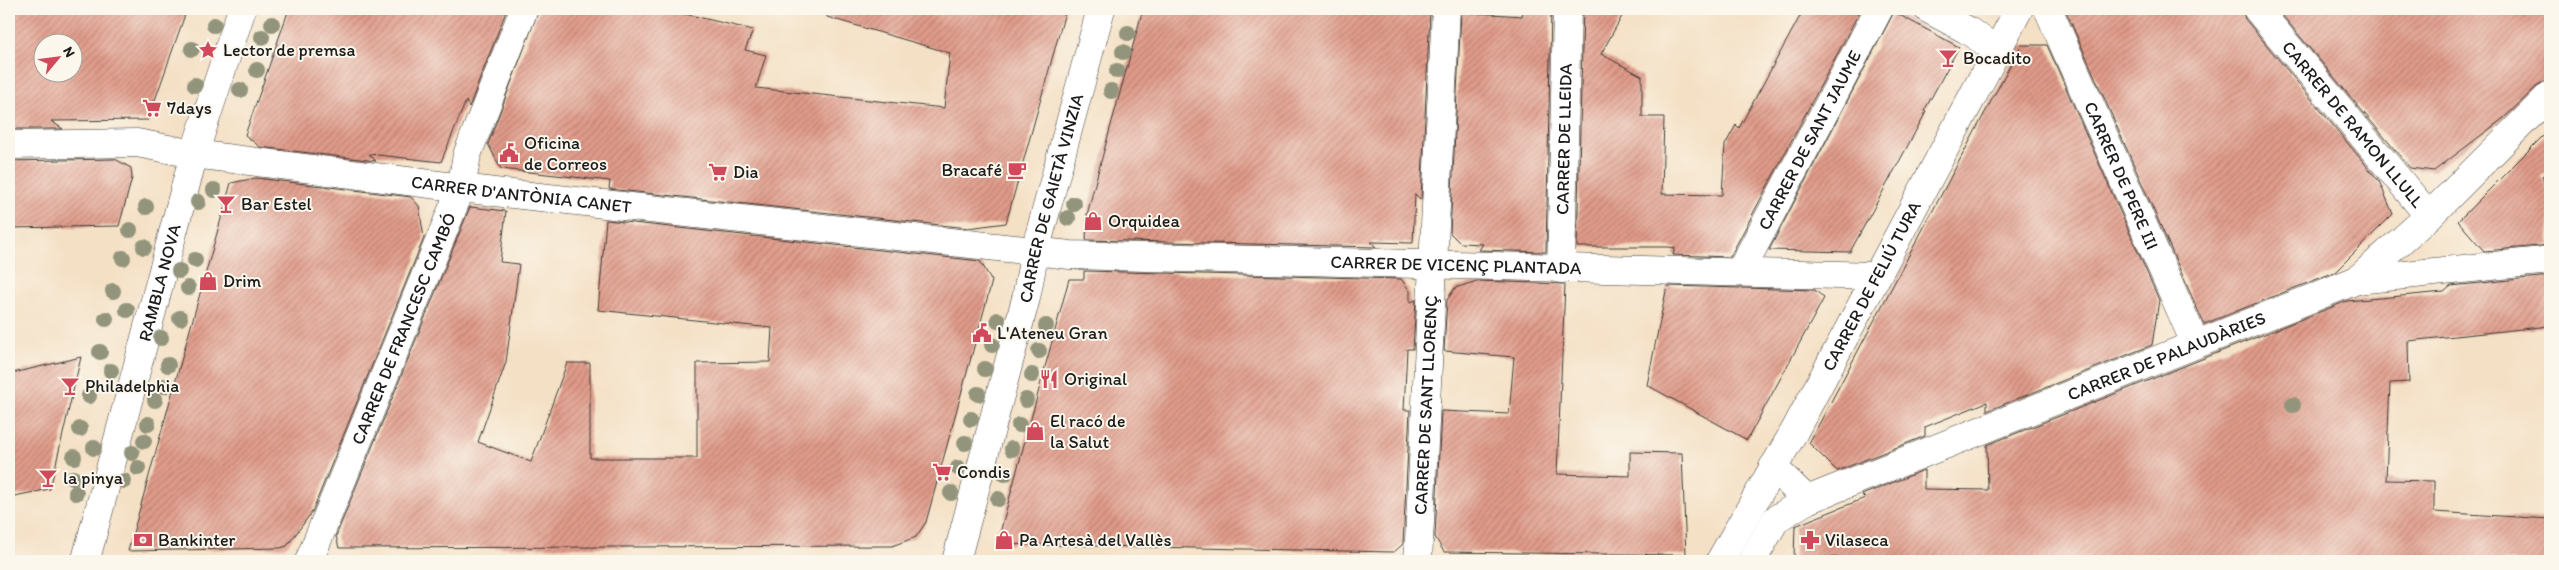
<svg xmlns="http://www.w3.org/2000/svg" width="2559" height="570" font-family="Itim,sans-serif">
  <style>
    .building { fill: url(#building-hatch); fill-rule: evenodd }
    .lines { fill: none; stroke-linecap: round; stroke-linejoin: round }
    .minor-casing { stroke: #3c3935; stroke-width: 29 }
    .minor { stroke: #fff; stroke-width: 28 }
    .tree { fill: #92957b }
    .labels { text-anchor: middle; stroke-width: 4; stroke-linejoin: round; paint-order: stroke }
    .poi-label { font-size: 18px; fill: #1c1c1c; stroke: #fbf7ec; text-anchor: start }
    .street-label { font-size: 18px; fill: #1c1c1c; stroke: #fbf7ec }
  </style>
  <defs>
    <pattern id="building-hatch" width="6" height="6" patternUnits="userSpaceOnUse" patternTransform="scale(1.25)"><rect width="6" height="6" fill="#e19b8a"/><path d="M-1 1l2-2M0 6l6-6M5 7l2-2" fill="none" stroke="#b67e70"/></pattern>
  </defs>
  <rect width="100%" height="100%" fill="#fbf7ec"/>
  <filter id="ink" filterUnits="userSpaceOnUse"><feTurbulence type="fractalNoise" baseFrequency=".02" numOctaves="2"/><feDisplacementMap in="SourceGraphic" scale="10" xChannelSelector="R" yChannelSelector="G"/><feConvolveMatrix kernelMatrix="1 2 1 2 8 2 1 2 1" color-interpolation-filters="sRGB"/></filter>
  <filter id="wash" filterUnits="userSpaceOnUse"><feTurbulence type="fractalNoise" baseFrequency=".0096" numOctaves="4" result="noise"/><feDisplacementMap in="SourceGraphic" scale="20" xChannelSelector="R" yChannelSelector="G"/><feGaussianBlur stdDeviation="1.12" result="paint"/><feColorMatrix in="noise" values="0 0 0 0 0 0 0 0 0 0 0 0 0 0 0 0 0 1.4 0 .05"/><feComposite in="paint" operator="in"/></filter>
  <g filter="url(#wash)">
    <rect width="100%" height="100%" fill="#f4e0c5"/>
    <g id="blocks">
      <g class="building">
        <path d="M 9,9 L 187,9 L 148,120 L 51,121 L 63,129 L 9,129 ZM 42,42 L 72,42 L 72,72 L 42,72 Z"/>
        <path d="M 289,9 L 507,9 L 469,107 L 466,101 L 441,162 L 369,154 L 376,161 L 260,147 L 245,135 Z"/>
        <path d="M 539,9 L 664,9 L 753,30 L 745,50 L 766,55 L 756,88 L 944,108 L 950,53 L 827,17 L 828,9 L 1066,9 L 1006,223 L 968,228 L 609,189 L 610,181 L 501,169 L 488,144 Z"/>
        <path d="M 1143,9 L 1425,9 L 1430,11 L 1421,200 L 1415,194 L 1413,243 L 1371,242 L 1376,247 L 1086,240 L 1087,215 L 1097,176 Z"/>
        <path d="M 1523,9 L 1551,9 L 1546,252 L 1479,250 L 1483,244 L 1460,243 L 1450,233 L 1461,12 L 1522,16 Z"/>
        <path d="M 1583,9 L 1626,9 L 1601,54 L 1642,76 L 1642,117 L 1664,117 L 1662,194 L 1722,195 L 1725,145 L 1736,125 L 1739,128 L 1804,9 L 1861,9 L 1730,257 L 1673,255 L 1675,248 L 1669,247 L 1577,247 Z"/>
        <path d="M 2065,9 L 2242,9 L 2245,19 L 2379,181 L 2393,214 L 2335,272 L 2204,324 Z"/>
        <path d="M 2277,9 L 2550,9 L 2550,80 L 2539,84 L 2504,118 L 2434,171 L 2410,168 Z"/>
        <path d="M 1894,12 L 1959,47 L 1924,111 L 1926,112 L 1850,252 L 1769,250 Z"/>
        <path d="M 2021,45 L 2047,45 L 2159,300 L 2152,345 L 1987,411 L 1987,402 L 1925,427 L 1925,436 L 1837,471 L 1809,443 Z"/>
        <path d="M 2550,129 L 2550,168 L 2542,176 L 2550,203 L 2550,245 L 2484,251 L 2458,221 Z"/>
        <path d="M 115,159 L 131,168 L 132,178 L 119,226 L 9,228 L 9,161 Z"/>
        <path d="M 256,178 L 411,197 L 419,206 L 424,238 L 312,512 L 287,546 L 280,548 L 128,551 L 231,183 Z"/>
        <path d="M 470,207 L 506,211 L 500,262 L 519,264 L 506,362 L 478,442 L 531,462 L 567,363 L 590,363 L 590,458 L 697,458 L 697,363 L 770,362 L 772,328 L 598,310 L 606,220 L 980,261 L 992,281 L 926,522 L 916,537 L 892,546 L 339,548 L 336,536 Z"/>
        <path d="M 1084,271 L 1401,279 L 1410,291 L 1410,302 L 1416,300 L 1413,349 L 1407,349 L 1404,410 L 1410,410 L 1403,544 L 1394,552 L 997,544 L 1069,279 L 1084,279 Z"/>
        <path d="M 2550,276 L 2550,326 L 2408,341 L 2409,382 L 2390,383 L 2386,480 L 2434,481 L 2434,512 L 2550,519 L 2550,561 L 2108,561 L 1794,557 L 1795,526 L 1865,498 L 1862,495 L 1924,470 L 1924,489 L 1988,490 L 1987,445 L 2347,301 L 2444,292 L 2451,286 Z"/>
        <path d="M 1477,281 L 1565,284 L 1557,474 L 1630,476 L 1630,452 L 1682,453 L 1686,555 L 1444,552 L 1435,537 L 1441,411 L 1509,414 L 1514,357 L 1444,351 L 1447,300 L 1455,288 Z"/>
        <path d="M 1667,286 L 1815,290 L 1824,298 L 1747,440 L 1647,385 Z"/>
        <path d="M 81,357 L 50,489 L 9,497 L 9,374 Z"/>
      </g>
    </g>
  </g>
  <g filter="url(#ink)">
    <use href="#blocks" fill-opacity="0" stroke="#3c3935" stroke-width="1"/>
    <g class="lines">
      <g class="minor-casing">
        <g id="minor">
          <path d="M 1928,9 L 1967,30 L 1997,50"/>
          <path id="s1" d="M 2048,9 L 2195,343"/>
          <path id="s2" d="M 2257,9 L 2429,216"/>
          <path id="s3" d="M 9,145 L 137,143 L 194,154 L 494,192 L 1070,255 L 1877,276"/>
          <path id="s4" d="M 1561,269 L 1567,9"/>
          <path id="s5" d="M 1740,272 L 1879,9"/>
          <path d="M 2357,280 L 2550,260"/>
          <path d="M 1773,467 L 1807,500"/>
          <path id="s6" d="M 86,559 L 194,154 L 242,9"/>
          <path id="s7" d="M 309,561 L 461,188 L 467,155 L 524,9"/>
          <path id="s8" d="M 956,561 L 1026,298 L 1035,251 L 1101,9"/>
          <path id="s9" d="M 1418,561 L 1446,9"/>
          <path id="s10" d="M 1720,561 L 1795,430 L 2019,9"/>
          <path id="s11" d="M 1752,561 L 1776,519 L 1807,500 L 2357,280 L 2429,216 L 2550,95"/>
        </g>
      </g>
      <use href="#minor" class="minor"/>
    </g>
    <g class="tree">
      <circle cx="272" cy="24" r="8"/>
      <circle cx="214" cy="25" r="8"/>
      <circle cx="1128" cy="33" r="8"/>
      <circle cx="262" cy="37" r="8"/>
      <circle cx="192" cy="49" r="8"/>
      <circle cx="1123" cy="52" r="8"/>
      <circle cx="257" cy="70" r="8"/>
      <circle cx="1117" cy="71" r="8"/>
      <circle cx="195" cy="85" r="8"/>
      <circle cx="240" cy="90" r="8"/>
      <circle cx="1111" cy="91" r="8"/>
      <circle cx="214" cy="190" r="8"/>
      <circle cx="198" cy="202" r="8"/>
      <circle cx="1074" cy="204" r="8"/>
      <circle cx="146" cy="207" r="8"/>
      <circle cx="1068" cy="218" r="8"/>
      <circle cx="130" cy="230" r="8"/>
      <circle cx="144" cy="247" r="8"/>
      <circle cx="123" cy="258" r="8"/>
      <circle cx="195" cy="260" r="8"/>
      <circle cx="179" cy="271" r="8"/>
      <circle cx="188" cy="288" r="8"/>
      <circle cx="113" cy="291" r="8"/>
      <circle cx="127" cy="310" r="8"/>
      <circle cx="180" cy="318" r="8"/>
      <circle cx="106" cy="319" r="8"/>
      <circle cx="998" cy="320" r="8"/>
      <circle cx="1046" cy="326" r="8"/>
      <circle cx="161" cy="338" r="8"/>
      <circle cx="992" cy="345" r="8"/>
      <circle cx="1039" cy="351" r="8"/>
      <circle cx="100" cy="352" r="8"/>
      <circle cx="168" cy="365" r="8"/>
      <circle cx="985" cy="369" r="8"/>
      <circle cx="111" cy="371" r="8"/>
      <circle cx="1032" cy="375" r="8"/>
      <circle cx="164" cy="386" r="8"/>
      <circle cx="978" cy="394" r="8"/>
      <circle cx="89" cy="396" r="8"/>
      <circle cx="155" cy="400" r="8"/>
      <circle cx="1026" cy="400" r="8"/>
      <circle cx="2293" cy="405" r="8"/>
      <circle cx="971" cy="419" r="8"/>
      <circle cx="148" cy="424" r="8"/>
      <circle cx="1019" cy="425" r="8"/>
      <circle cx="80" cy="429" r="8"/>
      <circle cx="144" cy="441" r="8"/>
      <circle cx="965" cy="443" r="8"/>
      <circle cx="94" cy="448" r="8"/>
      <circle cx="1012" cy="449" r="8"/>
      <circle cx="132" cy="453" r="8"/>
      <circle cx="74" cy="457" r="8"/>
      <circle cx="138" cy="468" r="8"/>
      <circle cx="958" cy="468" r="8"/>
      <circle cx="1005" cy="474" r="8"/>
      <circle cx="73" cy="478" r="8"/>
      <circle cx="124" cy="481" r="8"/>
      <circle cx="76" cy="493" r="8"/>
      <circle cx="951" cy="493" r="8"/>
      <circle cx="998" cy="499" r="8"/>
    </g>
  </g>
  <defs>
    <g id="sight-bare" transform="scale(1.5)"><path d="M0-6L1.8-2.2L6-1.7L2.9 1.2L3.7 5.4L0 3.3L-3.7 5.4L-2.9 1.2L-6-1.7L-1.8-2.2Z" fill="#d1495b" stroke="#fbf7ec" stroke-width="2.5" paint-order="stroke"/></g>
    <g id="bar-bare" transform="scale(1.5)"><path d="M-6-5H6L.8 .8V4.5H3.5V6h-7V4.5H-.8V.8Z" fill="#d1495b" stroke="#fbf7ec" stroke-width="2.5" paint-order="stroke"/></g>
    <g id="supermarket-bare" transform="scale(1.5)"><path d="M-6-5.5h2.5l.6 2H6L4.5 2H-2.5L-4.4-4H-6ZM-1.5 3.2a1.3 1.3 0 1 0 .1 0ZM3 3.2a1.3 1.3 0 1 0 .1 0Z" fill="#d1495b" stroke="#fbf7ec" stroke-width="2.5" paint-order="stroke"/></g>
    <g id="civic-bare" transform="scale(1.5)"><path d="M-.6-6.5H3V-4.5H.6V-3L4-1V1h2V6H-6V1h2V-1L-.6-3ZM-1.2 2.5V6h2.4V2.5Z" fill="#d1495b" stroke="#fbf7ec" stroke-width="2.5" paint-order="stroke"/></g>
    <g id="cafe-bare" transform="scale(1.5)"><path d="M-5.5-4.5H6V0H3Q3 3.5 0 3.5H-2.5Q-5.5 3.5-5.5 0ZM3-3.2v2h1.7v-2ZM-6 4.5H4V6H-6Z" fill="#d1495b" stroke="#fbf7ec" stroke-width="2.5" paint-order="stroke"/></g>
    <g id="shop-bare" transform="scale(1.5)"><path d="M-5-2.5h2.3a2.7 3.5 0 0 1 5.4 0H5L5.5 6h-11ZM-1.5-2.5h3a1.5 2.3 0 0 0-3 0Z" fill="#d1495b" stroke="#fbf7ec" stroke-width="2.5" paint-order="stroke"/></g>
    <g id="restaurant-bare" transform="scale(1.5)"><path d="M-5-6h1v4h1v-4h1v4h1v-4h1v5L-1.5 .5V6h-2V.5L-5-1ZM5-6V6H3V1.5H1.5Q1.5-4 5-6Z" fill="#d1495b" stroke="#fbf7ec" stroke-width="2.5" paint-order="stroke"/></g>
    <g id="bank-bare" transform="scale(1.5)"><path d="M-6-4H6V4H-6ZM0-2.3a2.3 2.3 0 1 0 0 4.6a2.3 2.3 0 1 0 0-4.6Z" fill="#d1495b" stroke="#fbf7ec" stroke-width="2.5" paint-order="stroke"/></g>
    <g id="pharmacy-bare" transform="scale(1.5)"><path d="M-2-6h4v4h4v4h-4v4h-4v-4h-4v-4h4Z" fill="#d1495b" stroke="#fbf7ec" stroke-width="2.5" paint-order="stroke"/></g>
  </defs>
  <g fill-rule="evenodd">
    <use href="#sight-bare" x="208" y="50"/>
    <use href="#bar-bare" x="1948" y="58"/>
    <use href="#supermarket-bare" x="152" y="108"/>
    <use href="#civic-bare" x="509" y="153"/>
    <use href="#cafe-bare" x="1017" y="170"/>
    <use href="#supermarket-bare" x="718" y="172"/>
    <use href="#bar-bare" x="226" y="204"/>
    <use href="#shop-bare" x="1093" y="221"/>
    <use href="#shop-bare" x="208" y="281"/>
    <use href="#civic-bare" x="982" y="333"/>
    <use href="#restaurant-bare" x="1049" y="379"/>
    <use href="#bar-bare" x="70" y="386"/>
    <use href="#shop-bare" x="1035" y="431"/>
    <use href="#supermarket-bare" x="942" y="472"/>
    <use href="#bar-bare" x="48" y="478"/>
    <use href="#bank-bare" x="143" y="540"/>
    <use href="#shop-bare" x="1004" y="540"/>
    <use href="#pharmacy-bare" x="1810" y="540"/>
  </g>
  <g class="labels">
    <g class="poi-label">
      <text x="223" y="56">Lector de premsa</text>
      <text x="1963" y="64">Bocadito</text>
      <text x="167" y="114">7days</text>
      <text x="524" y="149">Oficina<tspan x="524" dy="21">de Correos</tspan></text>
      <text x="1002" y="176" text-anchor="end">Bracafé</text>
      <text x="733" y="178">Dia</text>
      <text x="241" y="210">Bar Estel</text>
      <text x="1108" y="227">Orquidea</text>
      <text x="223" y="287">Drim</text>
      <text x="997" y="339">L'Ateneu Gran</text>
      <text x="1064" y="385">Original</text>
      <text x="85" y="392">Philadelphia</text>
      <text x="1050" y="427">El racó de<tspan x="1050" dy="21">la Salut</tspan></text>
      <text x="957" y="478">Condis</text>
      <text x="63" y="484">la pinya</text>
      <text x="158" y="546">Bankinter</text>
      <text x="1019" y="546">Pa Artesà del Vallès</text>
      <text x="1825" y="546">Vilaseca</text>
    </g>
    <g class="street-label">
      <text dy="6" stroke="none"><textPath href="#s2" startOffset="150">CARRER DE RAMON LLULL</textPath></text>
      <text dy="6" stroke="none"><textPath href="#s4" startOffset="130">CARRER DE LLEIDA</textPath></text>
      <text dy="6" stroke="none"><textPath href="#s5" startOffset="149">CARRER DE SANT JAUME</textPath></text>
      <text dy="6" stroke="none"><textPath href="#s1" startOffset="182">CARRER DE PERE III</textPath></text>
      <text dy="6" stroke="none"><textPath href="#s3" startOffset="516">CARRER D'ANTÒNIA CANET</textPath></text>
      <text dy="6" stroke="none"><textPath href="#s8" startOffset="375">CARRER DE GAIETÀ VINZIA</textPath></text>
      <text dy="6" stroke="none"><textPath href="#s3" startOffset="1454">CARRER DE VICENÇ PLANTADA</textPath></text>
      <text dy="6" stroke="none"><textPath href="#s6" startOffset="286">RAMBLA NOVA</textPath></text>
      <text dy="6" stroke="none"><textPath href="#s10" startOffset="314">CARRER DE FELIÚ TURA</textPath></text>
      <text dy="6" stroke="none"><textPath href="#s7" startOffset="251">CARRER DE FRANCESC CAMBÓ</textPath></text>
      <text dy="6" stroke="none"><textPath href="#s11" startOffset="472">CARRER DE PALAUDÀRIES</textPath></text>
      <text dy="6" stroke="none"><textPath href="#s9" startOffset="156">CARRER DE SANT LLORENÇ</textPath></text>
    </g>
  </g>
  <rect width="2559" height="570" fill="none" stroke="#fbf7ec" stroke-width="30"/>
  <g transform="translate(58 58) rotate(61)"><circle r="24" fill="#fbf7ec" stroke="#a29f99"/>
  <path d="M0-4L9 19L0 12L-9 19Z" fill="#d1495b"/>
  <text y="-8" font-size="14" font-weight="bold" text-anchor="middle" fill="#1c1c1c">N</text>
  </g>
</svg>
